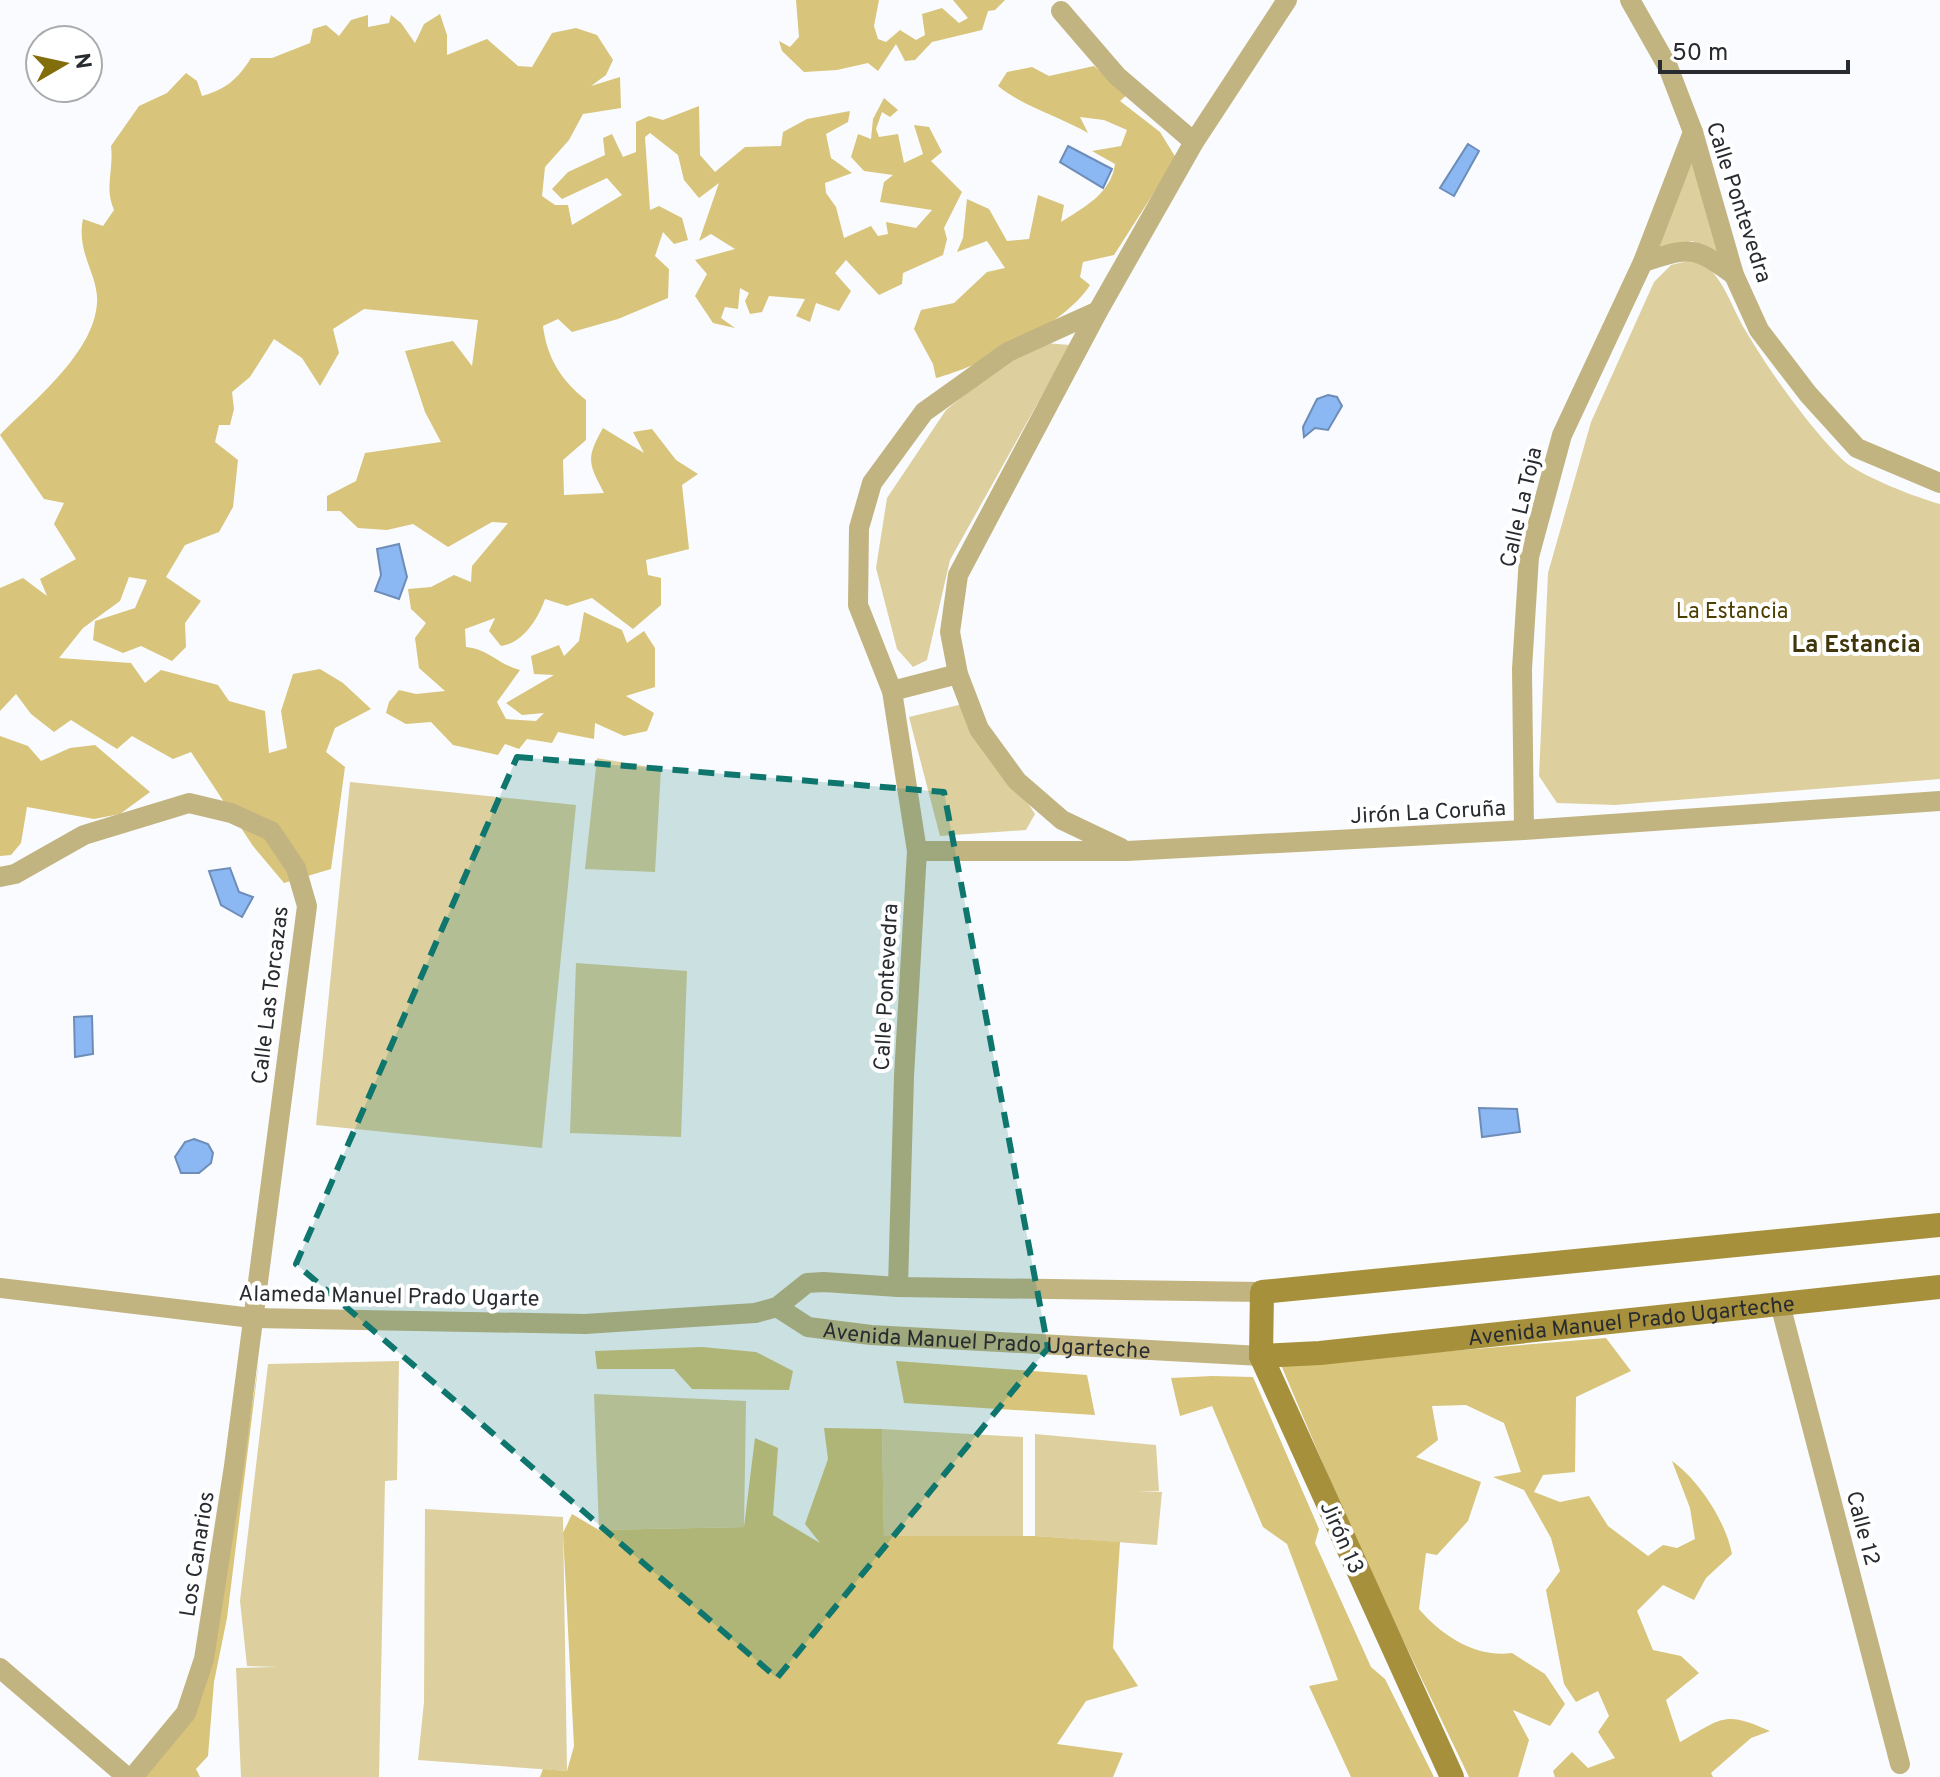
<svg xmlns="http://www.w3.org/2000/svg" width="1940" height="1777" font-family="Overpass,sans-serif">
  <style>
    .green { fill: #ddd09e }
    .forest { fill: #d8c47a }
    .water { fill: #8bb7f2; stroke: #6d8db8; stroke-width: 2 }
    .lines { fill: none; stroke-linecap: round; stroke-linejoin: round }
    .street { stroke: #c2b480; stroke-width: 20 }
    .secondary { stroke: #a6903c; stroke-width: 24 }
    .marked { fill: #0f766e; fill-opacity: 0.2; stroke: #0f766e; stroke-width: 6; stroke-dasharray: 16 10; stroke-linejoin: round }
    .labels { text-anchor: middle; stroke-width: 8; stroke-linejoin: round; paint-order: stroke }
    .street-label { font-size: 22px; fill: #282c31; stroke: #fff }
    .park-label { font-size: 22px; fill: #4d3f01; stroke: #fff }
    .neighbourhood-label { font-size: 24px; font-weight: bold; fill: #40360b; stroke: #fff }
  </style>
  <rect width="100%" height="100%" fill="#f9fbfe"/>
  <g class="green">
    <path d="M 1693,147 L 1724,254 L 1692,241 L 1653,250 Z"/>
    <path d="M 1696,259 C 1724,274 1730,306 1747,333 C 1770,372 1812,431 1844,461 C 1861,476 1917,498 1940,504 L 1940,779 L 1615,805 L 1557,803 L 1539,776 L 1548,573 L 1591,422 L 1654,282 L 1671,265 Z"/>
    <path d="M 1045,343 L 1070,345 L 950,560 L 927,660 L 913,667 L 897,649 L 876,568 L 887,498 L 946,410 L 1003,364 Z"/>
    <path d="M 963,704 L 1035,814 L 1026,830 L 940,836 L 909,717 Z"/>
    <path d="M 597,758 L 661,769 L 655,872 L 585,869 Z"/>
    <path d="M 350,782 L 576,805 L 542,1148 L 316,1125 Z"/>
    <path d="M 576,963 L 687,971 L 681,1137 L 570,1133 Z"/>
    <path d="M 399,1361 L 397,1480 L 385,1481 L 379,1777 L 241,1777 L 236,1668 L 278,1667 L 247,1666 L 240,1601 L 268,1364 Z"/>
    <path d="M 594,1394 L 746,1401 L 744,1527 L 599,1530 Z"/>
    <path d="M 882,1429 L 1023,1437 L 1023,1538 L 884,1536 Z"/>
    <path d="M 1035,1434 L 1156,1445 L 1159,1491 L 1138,1491 L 1162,1492 L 1157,1545 L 1035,1536 Z"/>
    <path d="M 425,1509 L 563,1517 L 567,1771 L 418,1760 L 424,1702 Z"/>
  </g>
  <g class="forest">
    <path d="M 796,0 L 879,0 L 874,26 L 878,39 L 886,42 L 900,30 L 916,40 L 925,35 L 922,14 L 942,8 L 959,23 L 968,18 L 953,0 L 1005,0 L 995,10 L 988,11 L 982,30 L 932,42 L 915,60 L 905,61 L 896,44 L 878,71 L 868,63 L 837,70 L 804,72 L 782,51 L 779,41 L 790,47 L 799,37 Z"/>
    <path d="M 440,14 L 447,35 L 447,55 L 487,39 L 518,66 L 532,67 L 552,33 L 576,28 L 597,35 L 613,60 L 606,75 L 591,86 L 620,77 L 621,108 L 583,114 L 569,140 L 545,167 L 542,196 L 555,205 L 568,205 L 572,225 L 622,195 L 607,178 L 562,199 L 552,189 L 568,172 L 605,155 L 603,138 L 612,134 L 623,157 L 636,152 L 636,122 L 649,116 L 663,120 L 699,106 L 700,155 L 715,172 L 745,147 L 781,146 L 783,132 L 807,119 L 850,111 L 848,122 L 826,134 L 831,158 L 852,173 L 825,183 L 826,193 L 836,207 L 844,238 L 871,226 L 878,236 L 888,234 L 886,222 L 916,228 L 932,210 L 880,202 L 884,182 L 893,175 L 864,171 L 851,157 L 858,134 L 871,139 L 873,119 L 884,98 L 898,110 L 890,117 L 882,112 L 876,129 L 879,137 L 898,134 L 904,163 L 923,154 L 914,125 L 929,127 L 942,152 L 931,161 L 962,192 L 944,228 L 947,239 L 943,255 L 903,273 L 902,284 L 879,295 L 846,260 L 835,273 L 851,291 L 839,311 L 816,303 L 810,322 L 796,316 L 805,299 L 769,296 L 762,312 L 750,314 L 745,301 L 749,293 L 740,288 L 738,309 L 725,307 L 721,318 L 735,328 L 713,323 L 695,296 L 707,274 L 695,260 L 735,249 L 711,234 L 699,241 L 719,183 L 699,198 L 684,180 L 678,155 L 650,133 L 645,137 L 650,210 L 659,206 L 682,218 L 688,240 L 674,244 L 663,232 L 655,256 L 669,269 L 668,298 L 618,319 L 572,332 L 558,319 L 543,326 C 547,358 561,380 586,400 L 586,440 L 563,460 L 564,495 L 604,493 C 588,463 586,458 603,428 L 644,453 L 633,432 L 652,429 L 676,460 L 698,474 L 682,485 L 689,549 L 646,560 L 648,575 L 661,578 L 661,605 L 633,629 L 592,598 L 567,606 L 545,599 C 538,619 523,643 501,646 L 489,631 L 495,618 L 465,629 L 466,647 C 489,649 499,665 520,670 L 497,702 L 506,719 L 536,721 L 544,713 L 522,715 L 506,703 L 554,675 L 534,674 L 531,656 L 559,645 L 564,656 L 579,641 L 584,612 L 622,630 L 627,643 L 644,631 L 655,648 L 655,687 L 626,696 L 654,713 L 647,731 L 624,736 L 595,723 L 594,739 L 558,732 L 552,743 L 527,739 L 519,749 L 505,744 L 498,755 L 453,745 L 431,722 L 406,724 L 386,713 L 389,702 L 399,690 L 416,694 L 445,691 L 419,668 L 415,638 L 426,623 L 411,609 L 408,589 L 431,587 L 454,575 L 471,582 L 472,566 L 508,523 L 492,522 L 448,547 L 413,524 L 387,530 L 358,528 L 340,511 L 327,511 L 327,496 L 356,481 L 365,453 L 441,442 L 425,412 L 405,351 L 453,341 L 472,366 L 478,320 L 364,309 L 333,329 L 339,353 L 320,386 L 302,358 L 274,339 L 250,377 L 232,392 L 234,409 L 230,425 L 219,425 L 215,442 L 238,460 L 233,507 L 219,532 L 185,545 L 166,577 L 201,601 L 185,623 L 186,647 L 172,661 L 141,646 L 123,653 L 93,640 L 95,621 L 135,608 L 147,580 L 129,577 L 120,601 L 83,628 L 59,658 L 131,663 L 145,683 L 161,670 L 218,685 L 229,701 L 265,711 L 269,753 L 287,748 L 281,711 L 293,674 L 320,669 L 343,683 L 371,709 L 335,728 L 326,752 L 345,767 L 331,869 L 284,883 L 253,846 L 191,752 L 173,759 L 132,736 L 117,749 L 71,720 L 54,732 L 31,714 L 16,694 L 0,711 L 0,588 L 23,578 L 47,596 L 40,579 L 76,559 L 54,524 L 64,503 L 44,499 L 0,435 C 33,401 94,353 97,303 C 99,275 76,254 83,219 L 103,226 L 114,210 C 104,187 114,171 111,146 L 139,106 L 167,93 L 186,73 L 197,81 L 202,96 C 226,89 237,80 251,58 L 272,58 L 310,43 L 313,29 L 326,25 L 339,36 L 351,20 L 368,15 L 368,27 L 389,23 L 391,15 L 401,23 L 415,43 L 424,24 Z"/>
    <path d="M 1094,66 L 1127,95 L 1120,101 L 1160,132 L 1176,158 L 1114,255 L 1083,262 L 1080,277 L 1090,285 C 1067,323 979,367 936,378 L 933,364 L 914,329 L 921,310 L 954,303 L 987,272 L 1005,268 L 987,241 L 957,252 L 963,238 L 967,199 L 989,209 L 1007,241 L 1029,239 L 1038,195 L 1064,205 L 1061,222 C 1084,207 1111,194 1115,164 L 1092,151 L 1121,146 L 1127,130 L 1104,120 L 1080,117 L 1088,133 C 1059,116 1024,107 998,86 L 1007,72 L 1032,67 L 1049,76 Z"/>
    <path d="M 0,736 L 28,746 L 41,761 L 70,748 L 95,745 L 150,792 L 120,814 L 94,819 L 27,807 L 21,843 L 11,855 L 0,856 Z"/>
    <path d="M 1606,1338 L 1631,1371 L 1576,1397 L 1575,1472 L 1543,1475 L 1534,1492 L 1560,1502 L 1589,1496 L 1608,1526 L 1648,1556 L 1663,1545 L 1677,1548 L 1695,1539 L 1690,1508 L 1672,1461 C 1699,1480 1726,1522 1732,1554 L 1706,1578 L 1694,1600 L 1663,1585 L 1637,1611 L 1653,1650 L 1681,1656 L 1699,1673 L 1666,1700 L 1680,1742 C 1722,1718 1724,1710 1770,1731 L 1751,1738 L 1711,1773 L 1713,1777 L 1555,1777 L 1553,1771 L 1572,1752 L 1588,1768 L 1615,1758 L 1598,1732 L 1609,1716 L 1598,1691 L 1576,1702 L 1564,1684 L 1546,1590 L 1560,1571 L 1551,1538 L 1524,1490 L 1493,1477 L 1521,1472 L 1504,1423 L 1466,1405 L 1432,1406 L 1438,1440 L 1416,1457 L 1481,1482 L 1468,1521 L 1437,1555 L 1426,1553 L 1419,1609 C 1442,1636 1476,1658 1512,1653 L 1545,1674 L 1565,1704 L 1550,1726 L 1513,1710 L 1529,1740 L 1518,1777 L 1469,1777 L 1361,1553 L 1281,1365 Z"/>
    <path d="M 702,1347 L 756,1352 L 793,1371 L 789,1390 L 692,1389 L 674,1369 L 597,1369 L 595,1351 Z"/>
    <path d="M 259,1360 L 227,1618 L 214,1682 L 208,1756 L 196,1769 L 200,1777 L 142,1777 L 215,1649 Z"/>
    <path d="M 896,1361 L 1087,1375 L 1095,1415 L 904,1403 Z"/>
    <path d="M 1212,1376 L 1253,1377 L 1319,1529 L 1315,1543 L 1371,1667 L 1385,1679 L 1434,1777 L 1351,1777 L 1309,1686 L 1338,1680 L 1287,1544 L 1263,1527 L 1212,1406 L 1180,1416 L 1171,1378 Z"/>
    <path d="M 824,1428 L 882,1429 L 884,1536 L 1035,1536 L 1120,1542 L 1113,1648 L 1138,1686 L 1086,1701 L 1057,1744 L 1123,1753 L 1113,1777 L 540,1777 L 543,1769 L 567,1771 L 574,1746 L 563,1533 L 572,1514 L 599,1530 L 744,1527 L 755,1438 L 778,1448 L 773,1515 L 820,1543 L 805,1524 L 828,1459 Z"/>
  </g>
  <g class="water">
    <path d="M 1468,144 L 1479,151 L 1454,196 L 1440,188 Z"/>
    <path d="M 1068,146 L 1112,169 L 1103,188 L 1060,162 Z"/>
    <path d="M 1328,395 L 1337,397 L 1342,406 L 1328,430 L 1315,428 L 1304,437 L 1303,427 L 1317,399 Z"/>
    <path d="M 399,544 L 407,577 L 399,599 L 375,591 L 381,575 L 377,549 Z"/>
    <path d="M 230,868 L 239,892 L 253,897 L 242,917 L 221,905 L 209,871 Z"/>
    <path d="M 92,1016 L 93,1054 L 75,1057 L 74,1017 Z"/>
    <path d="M 1479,1108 L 1517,1109 L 1520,1132 L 1482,1137 Z"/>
    <path d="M 194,1139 L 208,1144 L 213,1153 L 211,1163 L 199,1173 L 181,1173 L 175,1157 L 185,1142 Z"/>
  </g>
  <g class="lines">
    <g class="street">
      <path d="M 1630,0 L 1668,67 L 1693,132 L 1734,275 L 1759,330 L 1808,394 L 1857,448 L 1940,483"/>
      <path d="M 1061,11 L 1117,76 L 1194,142"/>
      <path d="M 1643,262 C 1692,247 1692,245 1734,275"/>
      <path d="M 892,691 L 958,674"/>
      <path d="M 1524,830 L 1522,669 L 1529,557 L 1562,435 L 1643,262 L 1693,132"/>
      <path d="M 1121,848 L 1062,820 L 1017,781 L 979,729 L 958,674 L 950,632 L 958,575 L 1098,311 L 1194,142 L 1287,0"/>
      <path d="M 917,851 L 1127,851 L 1524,830 L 1940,801"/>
      <path d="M 0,877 L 15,874 L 84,835 L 189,803 L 231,813 L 271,831 L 296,868 L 307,906 L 234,1466 L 204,1659 L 186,1713 L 133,1777"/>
      <path d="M 898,1287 L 904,1076 L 917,851 L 892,691 L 858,605 L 859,528 L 872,483 L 924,412 L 1008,352 L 1098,311"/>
      <path d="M 0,1288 L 252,1318 L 585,1324 L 755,1313 L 777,1307 L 807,1283 L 824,1282 L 898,1287 L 1262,1292"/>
      <path d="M 1780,1304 L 1900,1764"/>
      <path id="s1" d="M 777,1307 L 808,1327 L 871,1335 L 1261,1356"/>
      <path d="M 0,1668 L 127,1777"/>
    </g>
    <g class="secondary">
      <path id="s2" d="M 1261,1356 L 1320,1353 L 1940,1287"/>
      <path d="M 1452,1777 L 1261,1356 L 1262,1292 L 1940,1225"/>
    </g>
  </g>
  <path class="marked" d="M 517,757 L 944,792 L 1048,1348 L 777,1678 L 296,1264 Z"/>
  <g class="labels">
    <g class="street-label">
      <text transform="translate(1740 202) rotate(72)" y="8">Calle Pontevedra</text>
      <text transform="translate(1520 507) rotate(-77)" y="8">Calle La Toja</text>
      <text transform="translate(1428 811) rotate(-3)" y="8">Jirón La Coruña</text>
      <text transform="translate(885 987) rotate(-87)" y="8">Calle Pontevedra</text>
      <text transform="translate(269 995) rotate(-83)" y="8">Calle Las Torcazas</text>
      <text transform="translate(389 1295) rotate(1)" y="8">Alameda Manuel Prado Ugarte</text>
      <text dy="8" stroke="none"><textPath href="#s2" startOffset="372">Avenida Manuel Prado Ugarteche</textPath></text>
      <text dy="8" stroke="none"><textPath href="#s1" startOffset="216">Avenida Manuel Prado Ugarteche</textPath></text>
      <text transform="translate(1864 1528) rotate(75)" y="8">Calle 12</text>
      <text transform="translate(1343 1537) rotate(66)" y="8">Jirón 13</text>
      <text transform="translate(196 1554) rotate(-81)" y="8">Los Canarios</text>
    </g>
    <g class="park-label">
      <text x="1732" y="618">La Estancia</text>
    </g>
    <g class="neighbourhood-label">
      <text x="1856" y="652">La Estancia</text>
    </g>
  </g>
  <g transform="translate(64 64) rotate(81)"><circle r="38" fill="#ffffff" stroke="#a9abad" stroke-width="2"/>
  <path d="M0-6L14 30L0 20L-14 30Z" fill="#836e0c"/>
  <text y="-12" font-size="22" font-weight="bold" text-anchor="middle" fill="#282c31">N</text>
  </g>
  <path d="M1660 60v12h188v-12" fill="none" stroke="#282c31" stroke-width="4"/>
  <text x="1672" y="60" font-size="24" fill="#282c31" stroke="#ffffff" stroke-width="6" paint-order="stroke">50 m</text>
</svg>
